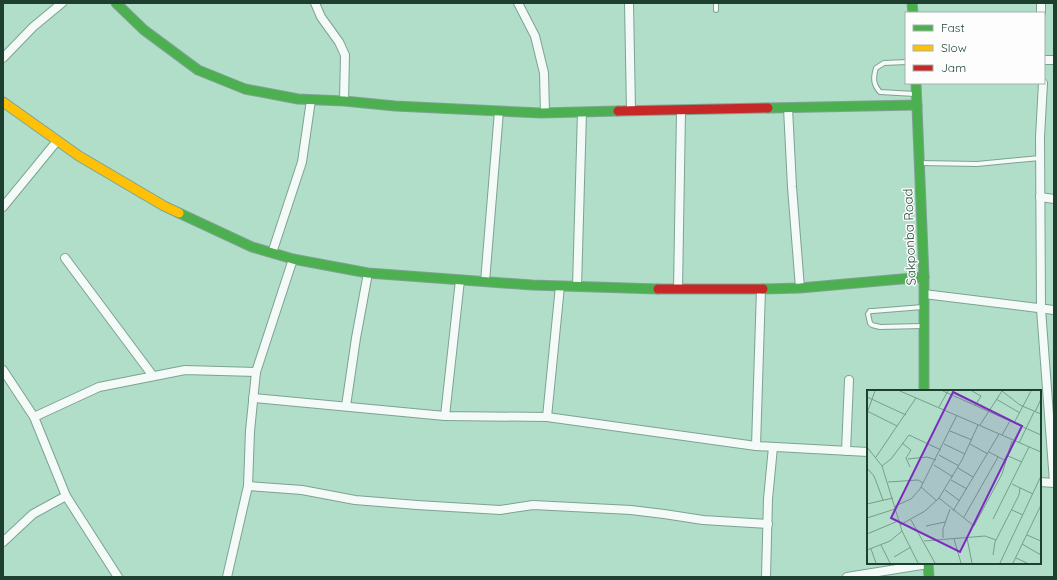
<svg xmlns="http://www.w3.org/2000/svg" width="1057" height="580" font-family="Quicksand,sans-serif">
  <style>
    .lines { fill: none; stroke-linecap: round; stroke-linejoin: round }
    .lane-casing { stroke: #7ea291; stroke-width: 6 }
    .street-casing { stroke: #7ea291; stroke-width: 10 }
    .fast-casing { stroke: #7ea291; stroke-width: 11 }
    .slow-casing { stroke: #7ea291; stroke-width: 11 }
    .jam-casing { stroke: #7ea291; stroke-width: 11 }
    .lane { stroke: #f3faf7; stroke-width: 4 }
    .street { stroke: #f3faf7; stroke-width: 8 }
    .fast { stroke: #4caf50; stroke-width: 9 }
    .slow { stroke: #ffc107; stroke-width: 9 }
    .jam { stroke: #c62828; stroke-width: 9 }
    .labels { text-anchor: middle; stroke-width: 3; stroke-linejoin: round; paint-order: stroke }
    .street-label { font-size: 13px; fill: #1d3f2f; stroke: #fdfdfd }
    .inset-road { fill: none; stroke: #769e8b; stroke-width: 1 }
    .view { fill: #7b2cbf; fill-opacity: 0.15; stroke: #7b2cbf; stroke-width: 2 }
    .inset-edge { fill: none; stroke: #1d3f2f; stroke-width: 2 }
  </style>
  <rect width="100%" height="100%" fill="#b1dec8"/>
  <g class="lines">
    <g class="lane-casing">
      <g id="lane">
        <path d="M 716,3 L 716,10"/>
        <path d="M 906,62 L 884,63 L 876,68 C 873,78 873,84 880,92 L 915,94"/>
        <path d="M 920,163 L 977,164 L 1040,158"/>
        <path d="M 922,326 L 880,327 L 872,325 L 870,323 L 868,314 L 870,311 L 873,311 L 923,307"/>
      </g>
    </g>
    <g class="street-casing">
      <g id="street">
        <path d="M 315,3 L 321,17 L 339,42 L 345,55 L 344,101"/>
        <path d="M 518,3 L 535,36 L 544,73 L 545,113"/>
        <path d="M 629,3 L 631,111"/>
        <path d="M 1041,3 L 1041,13"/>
        <path d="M 3,58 L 33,27 L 62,3"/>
        <path d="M 1044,60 L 1054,60"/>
        <path d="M 1043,83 L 1040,137 L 1041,309 L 1054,482"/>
        <path d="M 788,108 L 792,187 L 800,288"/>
        <path d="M 1040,197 L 1054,199"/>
        <path d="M 3,207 L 57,141"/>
        <path d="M 272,253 L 302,162 L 311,100"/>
        <path d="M 65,258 L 153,376"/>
        <path d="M 485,282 L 499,111"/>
        <path d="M 577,287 L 582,112"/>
        <path d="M 678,289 L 681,111"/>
        <path d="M 924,294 L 1054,310"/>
        <path d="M 3,370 L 34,417 L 66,496 L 118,577"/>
        <path d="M 253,398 L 445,416 L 547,417 L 756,446 L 868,452"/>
        <path d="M 346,406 L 356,338 L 368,273"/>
        <path d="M 445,416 L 460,280"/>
        <path d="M 34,417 L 99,387 L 185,370 L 256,372"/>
        <path d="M 547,417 L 560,286"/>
        <path d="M 756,446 L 761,289"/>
        <path d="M 846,451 L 849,380"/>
        <path d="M 1040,482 L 1054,483"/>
        <path d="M 248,486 L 302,490 L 355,500 L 417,505 L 500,510 L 533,505 L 631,510 L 664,514 L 703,520 L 768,524"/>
        <path d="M 3,542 L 33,514 L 66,496"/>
        <path d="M 227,577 L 248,486 L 250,431 L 256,372 L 293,259"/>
        <path d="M 766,577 L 768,499 L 773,447"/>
        <path d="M 847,577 L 928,564"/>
      </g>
    </g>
    <g class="fast-casing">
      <g id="fast">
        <path d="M 116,3 L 144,30 L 198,70 L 245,89 L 298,99 L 344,101 L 395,106 L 541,113 L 618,111"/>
        <path d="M 912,3 L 913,13"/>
        <path d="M 916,83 L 924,277 L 924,391"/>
        <path d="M 768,108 L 917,105"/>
        <path d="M 179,213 L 252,247 L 293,259 L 368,273 L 532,285 L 658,289"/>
        <path d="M 763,289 L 800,288 L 924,277"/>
        <path d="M 928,563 L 929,577"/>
      </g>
    </g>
    <g class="slow-casing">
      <path id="slow" d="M 3,102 L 79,156 L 164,206 L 179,213"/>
    </g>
    <g class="jam-casing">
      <g id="jam">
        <path d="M 618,111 L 768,108"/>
        <path d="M 658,289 L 763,289"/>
      </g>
    </g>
    <use href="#lane" class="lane"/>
    <use href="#street" class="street"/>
    <use href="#fast" class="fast"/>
    <use href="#slow" class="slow"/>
    <use href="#jam" class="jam"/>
  </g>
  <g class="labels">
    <g class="street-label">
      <text transform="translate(909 237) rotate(-92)" y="5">Sakponba Road</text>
    </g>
  </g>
  <g transform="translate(867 390)">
    <rect width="174" height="174" fill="#b1dec8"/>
    <path class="inset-road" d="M 33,1 L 174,62M 76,1 L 174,45M 105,1 L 114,6 L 108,16M 0,7 L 39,25M 129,9 L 153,23M 72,17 L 81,1M 0,21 L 30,36M 168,22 L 174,9M 0,23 L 8,1M 147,33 L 164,1M 113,35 L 135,1 L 153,15 L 174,24M 83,41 L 105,50M 135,45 L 143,31M 35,53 L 44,60 L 39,68 L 43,77M 152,53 L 167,22M 77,54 L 98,64M 103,54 L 121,64M 0,57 L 15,76 L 35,141 L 51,173M 122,62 L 139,71M 72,65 L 92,76M 141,66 L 155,72M 9,67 L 49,8M 41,69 L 60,67 L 69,70M 67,75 L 86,87M 15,76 L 24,69 L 42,45 L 74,60M 0,78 L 7,86 L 16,110M 91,78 L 106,87M 84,90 L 100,99M 21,92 L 51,90 L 56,93M 145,94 L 166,104M 54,97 L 70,111M 78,100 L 93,111M 72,108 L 107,136 L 135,84 L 145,51M 0,114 L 26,108M 28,116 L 44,109 L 53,99 L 90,25M 145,120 L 156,125M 86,121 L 132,44M 97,127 L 131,67M 0,128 L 28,119M 126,129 L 162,57M 44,130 L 68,173M 33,135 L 58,121 L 72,108 L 95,70 L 111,35M 59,136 L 78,132M 0,144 L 31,131M 160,145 L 174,151M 76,148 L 76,139 L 83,119M 100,148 L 105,173M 87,149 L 94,173M 57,151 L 118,146 L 129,150M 155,154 L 174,165M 14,155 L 23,173M 4,159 L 9,173M 0,160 L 23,151 L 35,141M 126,165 L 128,152 L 152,105 L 153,98M 27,167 L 44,157M 149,168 L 160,173M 133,173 L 174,86M 146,173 L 174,115"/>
    <path class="view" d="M 86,2 L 155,36 L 93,162 L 24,128 Z"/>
    <rect width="174" height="174" class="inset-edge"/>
  </g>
  <rect width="1057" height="580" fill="none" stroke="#1d3f2f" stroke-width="8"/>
  <rect x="905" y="12" width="140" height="72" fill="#fdfdfd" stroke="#a3b1ab"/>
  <rect x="913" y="25" width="20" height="6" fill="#4caf50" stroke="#a3b1ab"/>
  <text x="941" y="32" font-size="12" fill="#1d3f2f">Fast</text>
  <rect x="913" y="45" width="20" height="6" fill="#ffc107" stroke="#a3b1ab"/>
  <text x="941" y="52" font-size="12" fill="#1d3f2f">Slow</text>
  <rect x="913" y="65" width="20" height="6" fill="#c62828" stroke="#a3b1ab"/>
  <text x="941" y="72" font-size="12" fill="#1d3f2f">Jam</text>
</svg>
